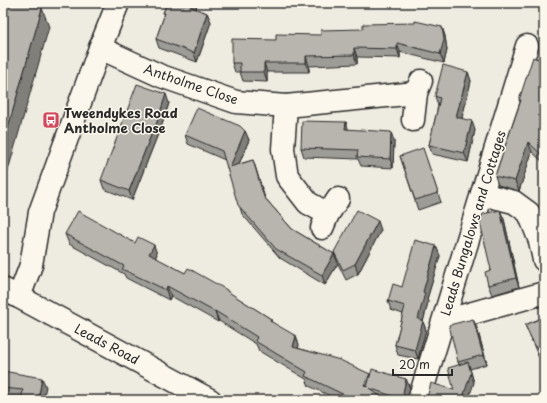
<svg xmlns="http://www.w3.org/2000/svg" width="547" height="403" font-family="'Playpen Sans',sans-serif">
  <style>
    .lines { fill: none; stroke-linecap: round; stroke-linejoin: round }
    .minor-casing { stroke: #2b2b2b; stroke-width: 25 }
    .major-casing { stroke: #2b2b2b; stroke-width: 25 }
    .minor { stroke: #fbf7ec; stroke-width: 22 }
    .major { stroke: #fbf7ec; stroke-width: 22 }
    .wall { fill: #9e9c96; stroke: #2b2b2b }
    .shaded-wall { fill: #817f7a; stroke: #2b2b2b }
    .building { fill: #b8b5ae; stroke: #2b2b2b }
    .labels { text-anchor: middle; stroke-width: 3; stroke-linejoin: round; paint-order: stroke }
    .street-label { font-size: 13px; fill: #2b2b2b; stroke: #fbf7ec }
    .poi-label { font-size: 13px; font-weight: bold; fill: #2b2b2b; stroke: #fbf7ec; text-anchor: start }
  </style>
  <rect width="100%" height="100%" fill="#eeebe0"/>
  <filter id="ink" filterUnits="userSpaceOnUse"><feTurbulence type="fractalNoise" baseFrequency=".025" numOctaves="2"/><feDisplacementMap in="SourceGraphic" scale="8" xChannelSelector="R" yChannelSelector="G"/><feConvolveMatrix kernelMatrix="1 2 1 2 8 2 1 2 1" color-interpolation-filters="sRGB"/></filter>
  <g filter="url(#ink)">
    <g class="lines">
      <g class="minor-casing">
        <g id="minor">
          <path d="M 100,48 L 161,76 L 236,102 L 286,106 L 416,93"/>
          <path d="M 286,106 L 283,149 L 287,176 L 308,203 L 328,214"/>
          <path d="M 413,120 L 416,93 L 421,81"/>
          <path d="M 482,194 L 514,202 L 529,213 L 540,241 L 544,260"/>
          <path d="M 322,228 L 328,214 L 338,199"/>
          <path d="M 19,297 L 31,265 L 40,212 L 100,48 L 118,3"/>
          <path d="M 444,321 L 544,293"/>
          <path d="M 419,400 L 527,46"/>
        </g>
      </g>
      <g class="major-casing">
        <path id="major" d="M 3,289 L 19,297 L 210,400"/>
      </g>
      <use href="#minor" class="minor"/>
      <use href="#major" class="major"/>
    </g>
    <g class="wall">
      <path d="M 167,3 L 197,3 L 196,9 L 207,13 L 211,22 L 197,62 L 159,48 L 156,39 L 164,16 L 163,13 Z"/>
      <path d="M 442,27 L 445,36 L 447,50 L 444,63 L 400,52 L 400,58 L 357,57 L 357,64 L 309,66 L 309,72 L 267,72 L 267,82 L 243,81 L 240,72 L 235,72 L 232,63 L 276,40 Z"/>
      <path d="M 544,43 L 544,163 L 532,152 L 519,191 L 498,185 L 495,176 L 520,102 L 519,100 L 538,59 Z"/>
      <path d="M 468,72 L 471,81 L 462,118 L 475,130 L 468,162 L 432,154 L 429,145 L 438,106 L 435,96 Z"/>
      <path d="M 169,103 L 159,134 L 158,134 L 132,200 L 104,189 L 101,180 Z"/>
      <path d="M 346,122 L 348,130 L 394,141 L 393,168 L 361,166 L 358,159 L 304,157 L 301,148 Z"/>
      <path d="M 245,131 L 249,140 L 239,164 L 253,160 L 265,198 L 292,229 L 334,254 L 338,263 L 325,285 L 280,258 L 242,214 L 225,160 L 188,144 L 185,135 Z"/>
      <path d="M 400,156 L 426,158 L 441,202 L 418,210 Z"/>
      <path d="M 504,219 L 519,287 L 492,295 L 488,285 L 491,270 Z"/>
      <path d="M 381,230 L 358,274 L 346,280 L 337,262 L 334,252 Z"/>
      <path d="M 65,234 L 135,243 L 157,254 L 155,258 L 185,273 L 228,292 L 271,319 L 272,323 L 299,345 L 298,348 L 370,374 L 370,376 L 406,379 L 410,388 L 407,400 L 408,400 L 339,400 L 309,386 L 306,379 L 259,351 L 256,344 L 219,321 L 218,322 L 171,296 L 169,300 L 126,278 L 124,274 L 69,244 Z"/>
      <path d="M 436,246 L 440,256 L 427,299 L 428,302 L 423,322 L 426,330 L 418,359 L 398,355 L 395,345 L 403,314 L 391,310 L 388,301 L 402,287 Z"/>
      <path d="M 544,317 L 544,355 L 539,358 L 525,325 Z"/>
      <path d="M 477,328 L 487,364 L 470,369 L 474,383 L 454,390 L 459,365 L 458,362 Z"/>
      <path d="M 3,371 L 46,387 L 21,399 L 3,397 Z"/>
    </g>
    <g class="shaded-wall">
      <path d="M 192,3 L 197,3 L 195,17 L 191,7 Z"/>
      <path d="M 42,8 L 49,27 L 3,188 L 3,145 Z"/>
      <path d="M 207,13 L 211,22 L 197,62 L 194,53 Z"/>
      <path d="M 442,27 L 445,36 L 447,50 L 444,63 L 440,54 Z"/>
      <path d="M 397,43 L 400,52 L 400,58 L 397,49 Z"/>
      <path d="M 354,48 L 357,57 L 357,64 L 354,55 Z"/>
      <path d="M 306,56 L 309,66 L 309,72 L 306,63 Z"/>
      <path d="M 264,63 L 267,72 L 267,82 L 264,72 Z"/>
      <path d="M 468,72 L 471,81 L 460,126 L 456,117 Z"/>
      <path d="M 166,94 L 169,103 L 159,134 L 156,125 Z"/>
      <path d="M 472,121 L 475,130 L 468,162 L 464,153 Z"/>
      <path d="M 346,122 L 349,131 L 345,129 Z"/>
      <path d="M 155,125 L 158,134 L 132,200 L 129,191 Z"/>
      <path d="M 245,131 L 249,140 L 234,176 L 230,167 Z"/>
      <path d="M 391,132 L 394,141 L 393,168 L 390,159 Z"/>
      <path d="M 528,142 L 532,152 L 519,191 L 515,181 Z"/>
      <path d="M 253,160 L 256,169 L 267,206 L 264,197 Z"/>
      <path d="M 500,210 L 504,219 L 519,287 L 516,278 Z"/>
      <path d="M 378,221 L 381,230 L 358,274 L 355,264 Z"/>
      <path d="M 154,245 L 157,254 L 152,264 L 149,254 Z"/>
      <path d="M 436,246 L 440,256 L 427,299 L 428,302 L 423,322 L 426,330 L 418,359 L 415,350 L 418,319 L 423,292 Z"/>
      <path d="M 334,254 L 338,263 L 325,285 L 322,275 Z"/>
      <path d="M 167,286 L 171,296 L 169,300 L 166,290 Z"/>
      <path d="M 215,311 L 219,321 L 218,322 L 215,312 Z"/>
      <path d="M 473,319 L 477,328 L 487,364 L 483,355 Z"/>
      <path d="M 296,336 L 299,345 L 296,356 L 293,347 Z"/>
      <path d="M 468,362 L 471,372 L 474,383 L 468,400 L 462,400 Z"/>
      <path d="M 370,374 L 373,383 L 370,388 L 364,385 Z"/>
      <path d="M 42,378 L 46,387 L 43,400 L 39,395 Z"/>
      <path d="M 406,379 L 410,388 L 407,400 L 406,400 L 403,393 Z"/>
    </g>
    <g class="building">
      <path d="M 3,3 L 39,3 L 42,8 L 3,145 Z"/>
      <path d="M 167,3 L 192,3 L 191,7 L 207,13 L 194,53 L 156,39 L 165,13 L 163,13 Z"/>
      <path d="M 415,21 L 442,27 L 444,40 L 440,54 L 397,43 L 397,49 L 354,48 L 354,55 L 306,56 L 306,63 L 264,63 L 264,72 L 240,72 L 240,63 L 232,63 L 232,39 L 276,40 L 276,34 L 321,35 L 321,30 L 363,29 L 363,24 L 415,23 Z"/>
      <path d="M 544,43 L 544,157 L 528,142 L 515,181 L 495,176 L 521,100 L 519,100 L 533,57 L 538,59 Z"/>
      <path d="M 443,65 L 468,72 L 456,117 L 472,121 L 464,153 L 429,145 L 440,98 L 435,96 Z"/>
      <path d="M 137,84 L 166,94 L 156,125 L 155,125 L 129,191 L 101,180 Z"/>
      <path d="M 197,108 L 240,126 L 245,131 L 230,167 L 253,160 L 264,197 L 292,229 L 334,254 L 322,275 L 276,249 L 238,205 L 222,151 L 185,135 Z"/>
      <path d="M 302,121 L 346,122 L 345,129 L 391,132 L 390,159 L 357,157 L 358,150 L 301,148 Z"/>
      <path d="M 423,148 L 438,193 L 415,200 L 400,156 Z"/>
      <path d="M 357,210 L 378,221 L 355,264 L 343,270 L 334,252 Z"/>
      <path d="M 500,210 L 516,278 L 488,285 L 485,272 L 491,270 L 480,222 L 483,214 Z"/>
      <path d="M 78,211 L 135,243 L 138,237 L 154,245 L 149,254 L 185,273 L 188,268 L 227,290 L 227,291 L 271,319 L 270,321 L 296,336 L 293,347 L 340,360 L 370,374 L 364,385 L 367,387 L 372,369 L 406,379 L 403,393 L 406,399 L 408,400 L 404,400 L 369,388 L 385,400 L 355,400 L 305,376 L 307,372 L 255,341 L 257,337 L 215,311 L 215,312 L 167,286 L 166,290 L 122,269 L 124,266 L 65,234 Z"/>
      <path d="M 415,240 L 436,246 L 423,292 L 425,293 L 418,319 L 423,321 L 415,350 L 395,345 L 405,306 L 388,301 L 393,284 L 402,287 Z"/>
      <path d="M 544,317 L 544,345 L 536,348 L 525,325 Z"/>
      <path d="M 473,319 L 483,355 L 458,362 L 449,325 Z"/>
      <path d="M 468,362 L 471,373 L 462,400 L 424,400 L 428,394 L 431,383 L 454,390 L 448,368 Z"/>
      <path d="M 3,371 L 42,378 L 39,395 L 64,400 L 21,400 L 23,390 L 3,388 Z"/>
      <path d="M 544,390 L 544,400 L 543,400 L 539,397 Z"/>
    </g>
  </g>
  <defs>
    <g id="bus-square" transform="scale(0.9)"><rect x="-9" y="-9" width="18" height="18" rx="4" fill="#d1495b" stroke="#fbf7ec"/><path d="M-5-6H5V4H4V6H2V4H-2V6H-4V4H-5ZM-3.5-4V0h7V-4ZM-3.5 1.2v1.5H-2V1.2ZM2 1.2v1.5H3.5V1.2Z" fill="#fff"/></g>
  </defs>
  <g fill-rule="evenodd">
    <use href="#bus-square" x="51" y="120"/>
  </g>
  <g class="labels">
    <g class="street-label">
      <text transform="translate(191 84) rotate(19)" y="5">Antholme Close</text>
      <text transform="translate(473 223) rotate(-73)" y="5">Leads Bungalows and Cottages</text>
      <text transform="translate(107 344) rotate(28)" y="5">Leads Road</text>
    </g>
    <g class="poi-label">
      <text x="64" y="118">Tweendykes Road<tspan x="64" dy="15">Antholme Close</tspan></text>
    </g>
  </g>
  <rect width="547" height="403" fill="none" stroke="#fbf7ec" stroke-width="16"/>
  <rect x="8" y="8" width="531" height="387" fill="none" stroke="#2b2b2b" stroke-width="1.5" filter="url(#ink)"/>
  <path d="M393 369v6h59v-6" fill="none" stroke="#2b2b2b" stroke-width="2"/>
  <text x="399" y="369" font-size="12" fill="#2b2b2b" stroke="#fbf7ec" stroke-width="3" paint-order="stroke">20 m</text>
</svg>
